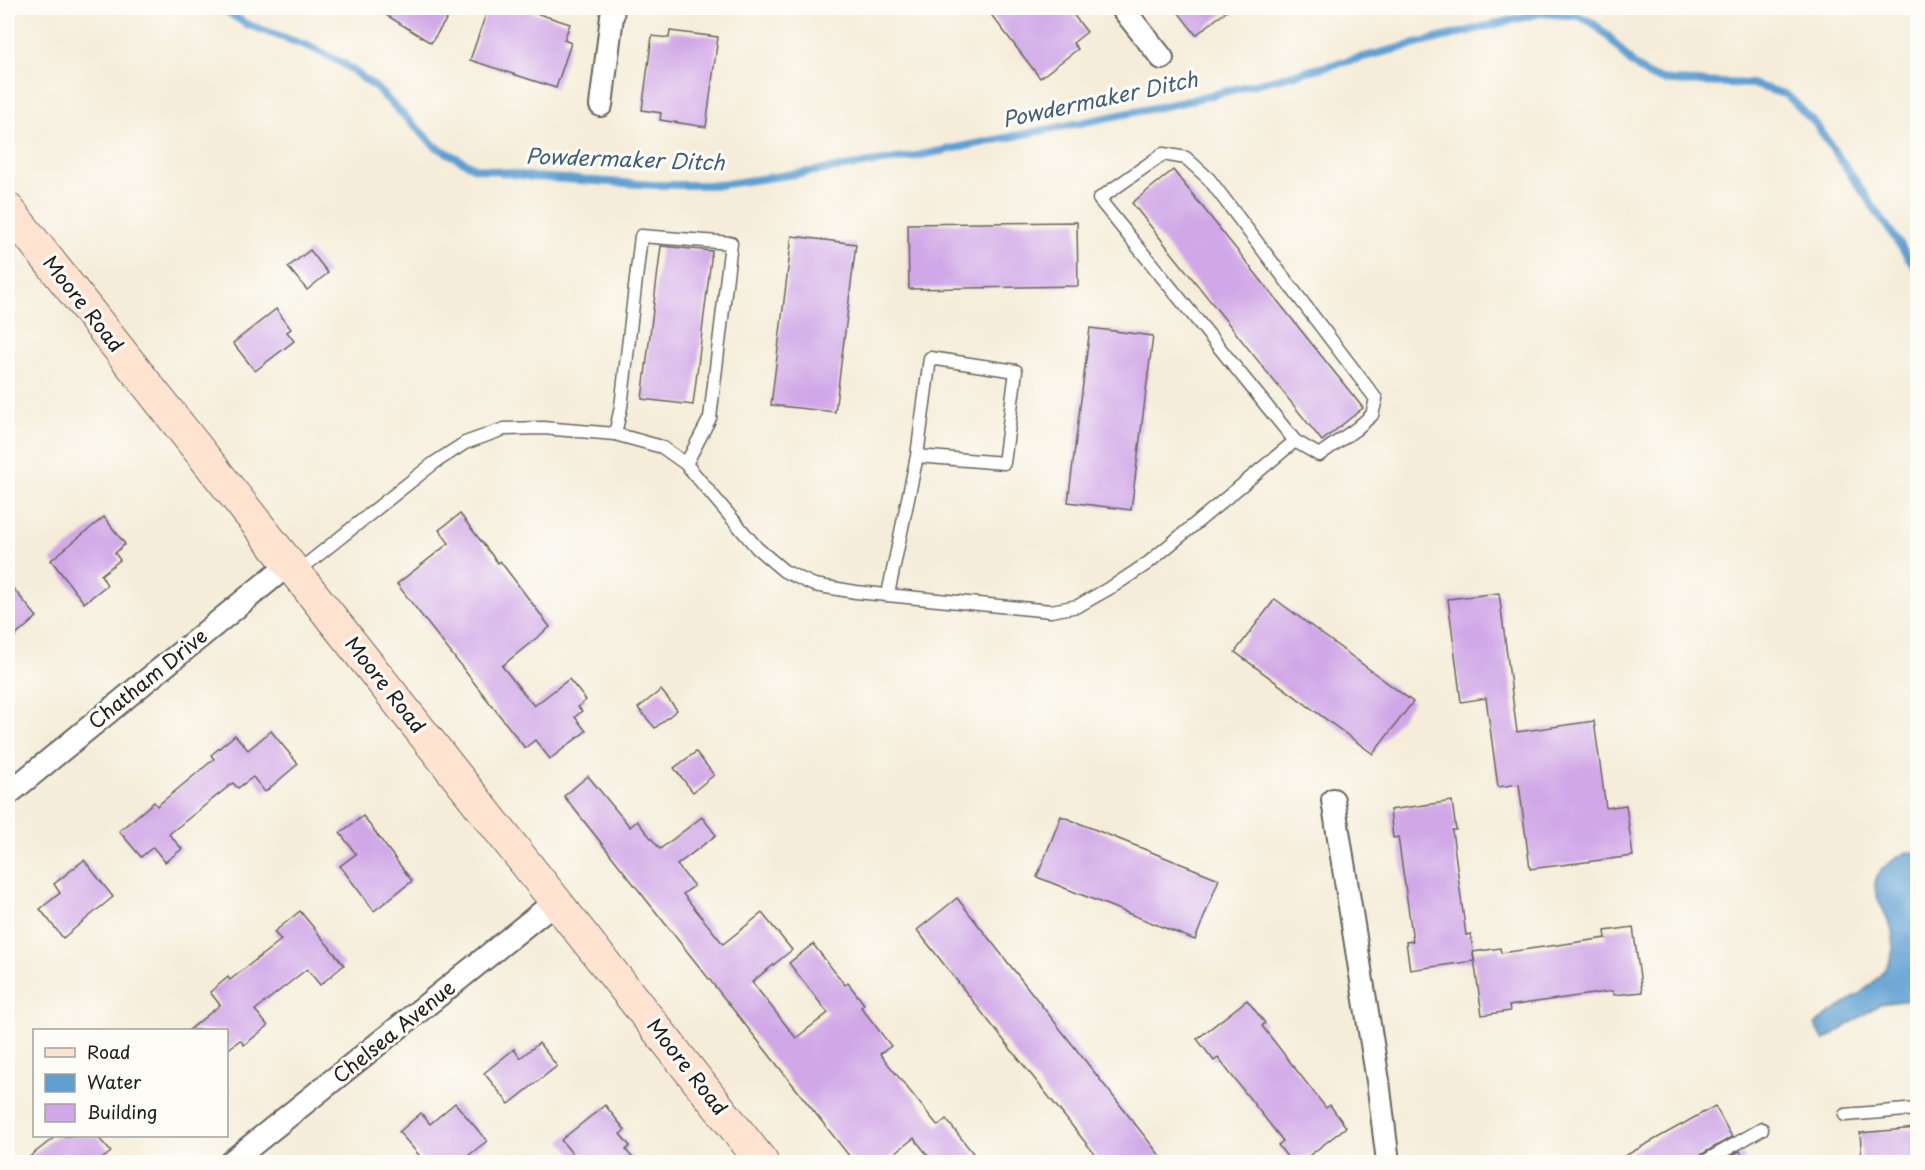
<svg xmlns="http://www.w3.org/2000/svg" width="1925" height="1170" font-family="'Playpen Sans',sans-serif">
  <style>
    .water { fill: #5f9fd2; stroke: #3e5e77; stroke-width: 1.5 }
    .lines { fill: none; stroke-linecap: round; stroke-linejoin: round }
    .stream { stroke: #5f9fd2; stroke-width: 8 }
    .building { fill: #d0a7e7 }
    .lane-casing { stroke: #68655e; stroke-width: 15 }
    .street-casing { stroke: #68655e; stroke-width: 26 }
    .secondary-casing { stroke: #68655e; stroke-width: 34 }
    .lane { stroke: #fff; stroke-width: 12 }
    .street { stroke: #fff; stroke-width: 22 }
    .secondary { stroke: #fee3d1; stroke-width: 32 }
    .labels { text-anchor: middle; stroke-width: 6; stroke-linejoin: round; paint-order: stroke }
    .street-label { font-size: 20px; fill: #1c1c1c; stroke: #fdfcf7 }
    .water-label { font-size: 21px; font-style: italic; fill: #3e5e77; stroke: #fdfcf7 }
  </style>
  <rect width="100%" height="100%" fill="#fdfcf7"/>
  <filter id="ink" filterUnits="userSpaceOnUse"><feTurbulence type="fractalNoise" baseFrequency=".0167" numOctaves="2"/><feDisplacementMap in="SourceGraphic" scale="12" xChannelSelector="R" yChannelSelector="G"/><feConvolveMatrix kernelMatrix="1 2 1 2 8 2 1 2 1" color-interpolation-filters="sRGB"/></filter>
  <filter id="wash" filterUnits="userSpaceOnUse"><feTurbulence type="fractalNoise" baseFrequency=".008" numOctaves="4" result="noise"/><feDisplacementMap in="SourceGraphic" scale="24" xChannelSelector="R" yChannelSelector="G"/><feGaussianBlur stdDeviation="1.35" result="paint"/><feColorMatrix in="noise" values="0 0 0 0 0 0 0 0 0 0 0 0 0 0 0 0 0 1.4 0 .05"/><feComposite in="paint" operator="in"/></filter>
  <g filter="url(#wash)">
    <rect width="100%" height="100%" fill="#f5edd9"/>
    <path class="water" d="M 1907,852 L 1917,853 L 1917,999 L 1880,1004 L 1824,1041 L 1815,1024 C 1838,1007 1876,988 1889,962 C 1912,912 1834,888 1907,852 Z"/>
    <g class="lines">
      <path class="stream" d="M 222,8 L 246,24 L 310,47 L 344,64 L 375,87 L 435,146 L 475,168 L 534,177 L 655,185 L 719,185 L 911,157 L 1179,103 L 1540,13 L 1579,16 L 1593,23 L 1609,37 L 1632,63 L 1649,76 L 1671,81 L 1752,84 L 1787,95 L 1815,123 L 1918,271"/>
    </g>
    <g id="blocks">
      <g class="building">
        <path d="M 375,8 L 454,8 L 431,43 Z"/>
        <path d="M 488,8 L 520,8 L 570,24 L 564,40 L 571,43 L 556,88 L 470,60 Z"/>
        <path d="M 986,8 L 1068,8 L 1087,32 L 1073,43 L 1078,49 L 1040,78 Z"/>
        <path d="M 1175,8 L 1230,8 L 1196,35 Z"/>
        <path d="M 670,31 L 718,37 L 706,127 L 660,120 L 661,113 L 642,110 L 652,36 L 669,38 Z"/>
        <path d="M 1173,170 L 1363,408 L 1322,441 L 1132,203 Z"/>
        <path d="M 1077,222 L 1078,286 L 909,289 L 908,224 Z"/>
        <path d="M 792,236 L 856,244 L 835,412 L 771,405 Z"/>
        <path d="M 661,246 L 712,251 L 693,405 L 642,399 Z"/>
        <path d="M 310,250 L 328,273 L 307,290 L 288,267 Z"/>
        <path d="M 276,309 L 291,329 L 287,332 L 294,341 L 255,371 L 233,343 Z"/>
        <path d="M 1090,328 L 1153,336 L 1131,510 L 1068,502 Z"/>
        <path d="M 460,514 L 498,563 L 500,561 L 550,627 L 502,666 L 534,706 L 569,679 L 586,700 L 578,707 L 582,711 L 575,717 L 586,731 L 550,759 L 535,740 L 525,748 L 397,584 L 449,543 L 439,530 Z"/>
        <path d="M 104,517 L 125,544 L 115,553 L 120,560 L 101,575 L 107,585 L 84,603 L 51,560 Z"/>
        <path d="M 8,582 L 37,617 L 8,642 Z"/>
        <path d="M 1499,593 L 1517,732 L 1594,721 L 1606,808 L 1626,805 L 1633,856 L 1530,869 L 1519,784 L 1498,787 L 1486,698 L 1461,702 L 1448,599 Z"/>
        <path d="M 1275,599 L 1413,702 L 1373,754 L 1235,652 Z"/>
        <path d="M 661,690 L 677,710 L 655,728 L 638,708 Z"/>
        <path d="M 271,731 L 298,764 L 265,792 L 253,777 L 238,788 L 233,783 L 169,834 L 182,849 L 165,862 L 153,847 L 141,857 L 119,831 L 154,802 L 157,806 L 214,759 L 211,755 L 235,735 L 248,750 Z"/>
        <path d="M 696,752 L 714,775 L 693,792 L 674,768 Z"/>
        <path d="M 588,776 L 630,827 L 637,821 L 660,849 L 702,817 L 716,835 L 677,865 L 694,886 L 683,894 L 723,944 L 762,913 L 792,950 L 752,982 L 796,1038 L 828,1013 L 789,963 L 813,944 L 845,985 L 848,983 L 864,1004 L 861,1007 L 891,1046 L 880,1054 L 938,1126 L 946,1119 L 980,1162 L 933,1162 L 914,1138 L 883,1162 L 854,1162 L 564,796 Z"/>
        <path d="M 1452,801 L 1456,830 L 1452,830 L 1466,935 L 1471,934 L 1474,961 L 1410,970 L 1406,942 L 1413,941 L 1398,837 L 1393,838 L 1390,810 Z"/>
        <path d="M 363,816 L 412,881 L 374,911 L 340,866 L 356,854 L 340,833 Z"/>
        <path d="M 1061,816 L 1219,879 L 1195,940 L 1037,877 Z"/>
        <path d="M 84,860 L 113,897 L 63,938 L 40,909 L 60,893 L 54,884 Z"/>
        <path d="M 957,898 L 1076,1049 L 1165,1162 L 1101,1162 L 1013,1052 L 917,930 Z"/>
        <path d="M 300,911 L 344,965 L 320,985 L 307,969 L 255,1010 L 268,1026 L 244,1045 L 240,1040 L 226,1051 L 226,1030 L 189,1030 L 220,1005 L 210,992 L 228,977 L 230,980 L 281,940 L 274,932 Z"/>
        <path d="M 1633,927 L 1642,992 L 1614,995 L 1613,991 L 1509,1006 L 1510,1011 L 1482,1015 L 1473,952 L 1500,948 L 1501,953 L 1606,938 L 1605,931 Z"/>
        <path d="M 1247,1000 L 1265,1023 L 1262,1026 L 1326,1108 L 1330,1105 L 1346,1127 L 1301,1162 L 1291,1162 L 1278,1145 L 1283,1141 L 1218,1058 L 1214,1061 L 1197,1039 Z"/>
        <path d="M 539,1043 L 557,1066 L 509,1104 L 484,1073 L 514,1049 L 520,1058 Z"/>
        <path d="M 455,1103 L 487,1141 L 460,1162 L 425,1162 L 399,1132 L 421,1113 L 430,1124 Z"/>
        <path d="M 605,1105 L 625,1130 L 620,1134 L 630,1146 L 626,1150 L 636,1162 L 579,1162 L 561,1140 Z"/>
        <path d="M 1715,1106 L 1732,1137 L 1700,1155 L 1696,1162 L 1614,1162 Z"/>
        <path d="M 1917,1128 L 1917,1162 L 1862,1162 L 1860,1133 Z"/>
        <path d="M 56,1136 L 97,1136 L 111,1152 L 98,1162 L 23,1162 Z"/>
        <path d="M 1740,1151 L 1746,1162 L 1720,1162 Z"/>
      </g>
    </g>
  </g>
  <g filter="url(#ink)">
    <use href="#blocks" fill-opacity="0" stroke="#68655e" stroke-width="1.5"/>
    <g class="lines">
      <g class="lane-casing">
        <g id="lane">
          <path d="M 615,434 L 621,407 L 641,236 L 731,243 L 710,418 L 686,464"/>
          <path d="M 297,572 L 434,463 L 465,443 L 504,429 L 543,428 L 615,434 L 662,447 L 686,464 L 757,548 L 784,571 L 814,585 L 856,592 L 1051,611 L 1078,606 L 1115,585 L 1148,563 L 1295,441 L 1099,199 L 1163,154 L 1186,158 L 1209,179 L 1376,399 L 1372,415 L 1356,429 L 1319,455 L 1295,441"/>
          <path d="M 888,594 L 917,456 L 930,358 L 1016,371 L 1004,463 L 917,456"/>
          <path d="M 1845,1115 L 1918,1109"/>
          <path d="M 1704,1162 L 1762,1129"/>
        </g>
      </g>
      <g class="street-casing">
        <g id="street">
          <path d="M 1122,8 L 1162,58"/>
          <path d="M 601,105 L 613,8"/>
          <path d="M 8,794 L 289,564"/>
          <path d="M 1333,800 L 1378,1081 L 1388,1162"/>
          <path d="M 231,1162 L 556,901"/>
        </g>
      </g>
      <g class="secondary-casing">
        <path id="secondary" d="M 8,209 L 762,1162"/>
      </g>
      <use href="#lane" class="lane"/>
      <use href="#street" class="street"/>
      <use href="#secondary" class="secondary"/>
    </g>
  </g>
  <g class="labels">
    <g class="street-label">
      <text transform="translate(83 304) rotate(52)" y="7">Moore Road</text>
      <text transform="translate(148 679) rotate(-39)" y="7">Chatham Drive</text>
      <text transform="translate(385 685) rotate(52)" y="7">Moore Road</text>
      <text transform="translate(394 1032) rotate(-39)" y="7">Chelsea Avenue</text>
      <text transform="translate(687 1067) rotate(52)" y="7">Moore Road</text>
    </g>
    <g class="water-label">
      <text transform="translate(1100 100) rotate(-12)" y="7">Powdermaker Ditch</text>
      <text transform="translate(625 160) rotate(2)" y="7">Powdermaker Ditch</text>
    </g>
  </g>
  <rect width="1925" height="1170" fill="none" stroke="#fdfcf7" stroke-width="30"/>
  <rect x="33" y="1029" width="195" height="108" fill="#fdfcf7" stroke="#a3a29f" stroke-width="1.5"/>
  <rect x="45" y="1048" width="30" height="9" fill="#fee3d1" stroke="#a3a29f" stroke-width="1.5"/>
  <text x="87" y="1059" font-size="18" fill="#1c1c1c">Road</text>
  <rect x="45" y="1074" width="30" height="18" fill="#5f9fd2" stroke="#a3a29f" stroke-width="1.5"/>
  <text x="87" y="1089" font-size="18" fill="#1c1c1c">Water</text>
  <rect x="45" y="1104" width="30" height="18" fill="#d0a7e7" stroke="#a3a29f" stroke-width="1.5"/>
  <text x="87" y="1119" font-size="18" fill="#1c1c1c">Building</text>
</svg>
